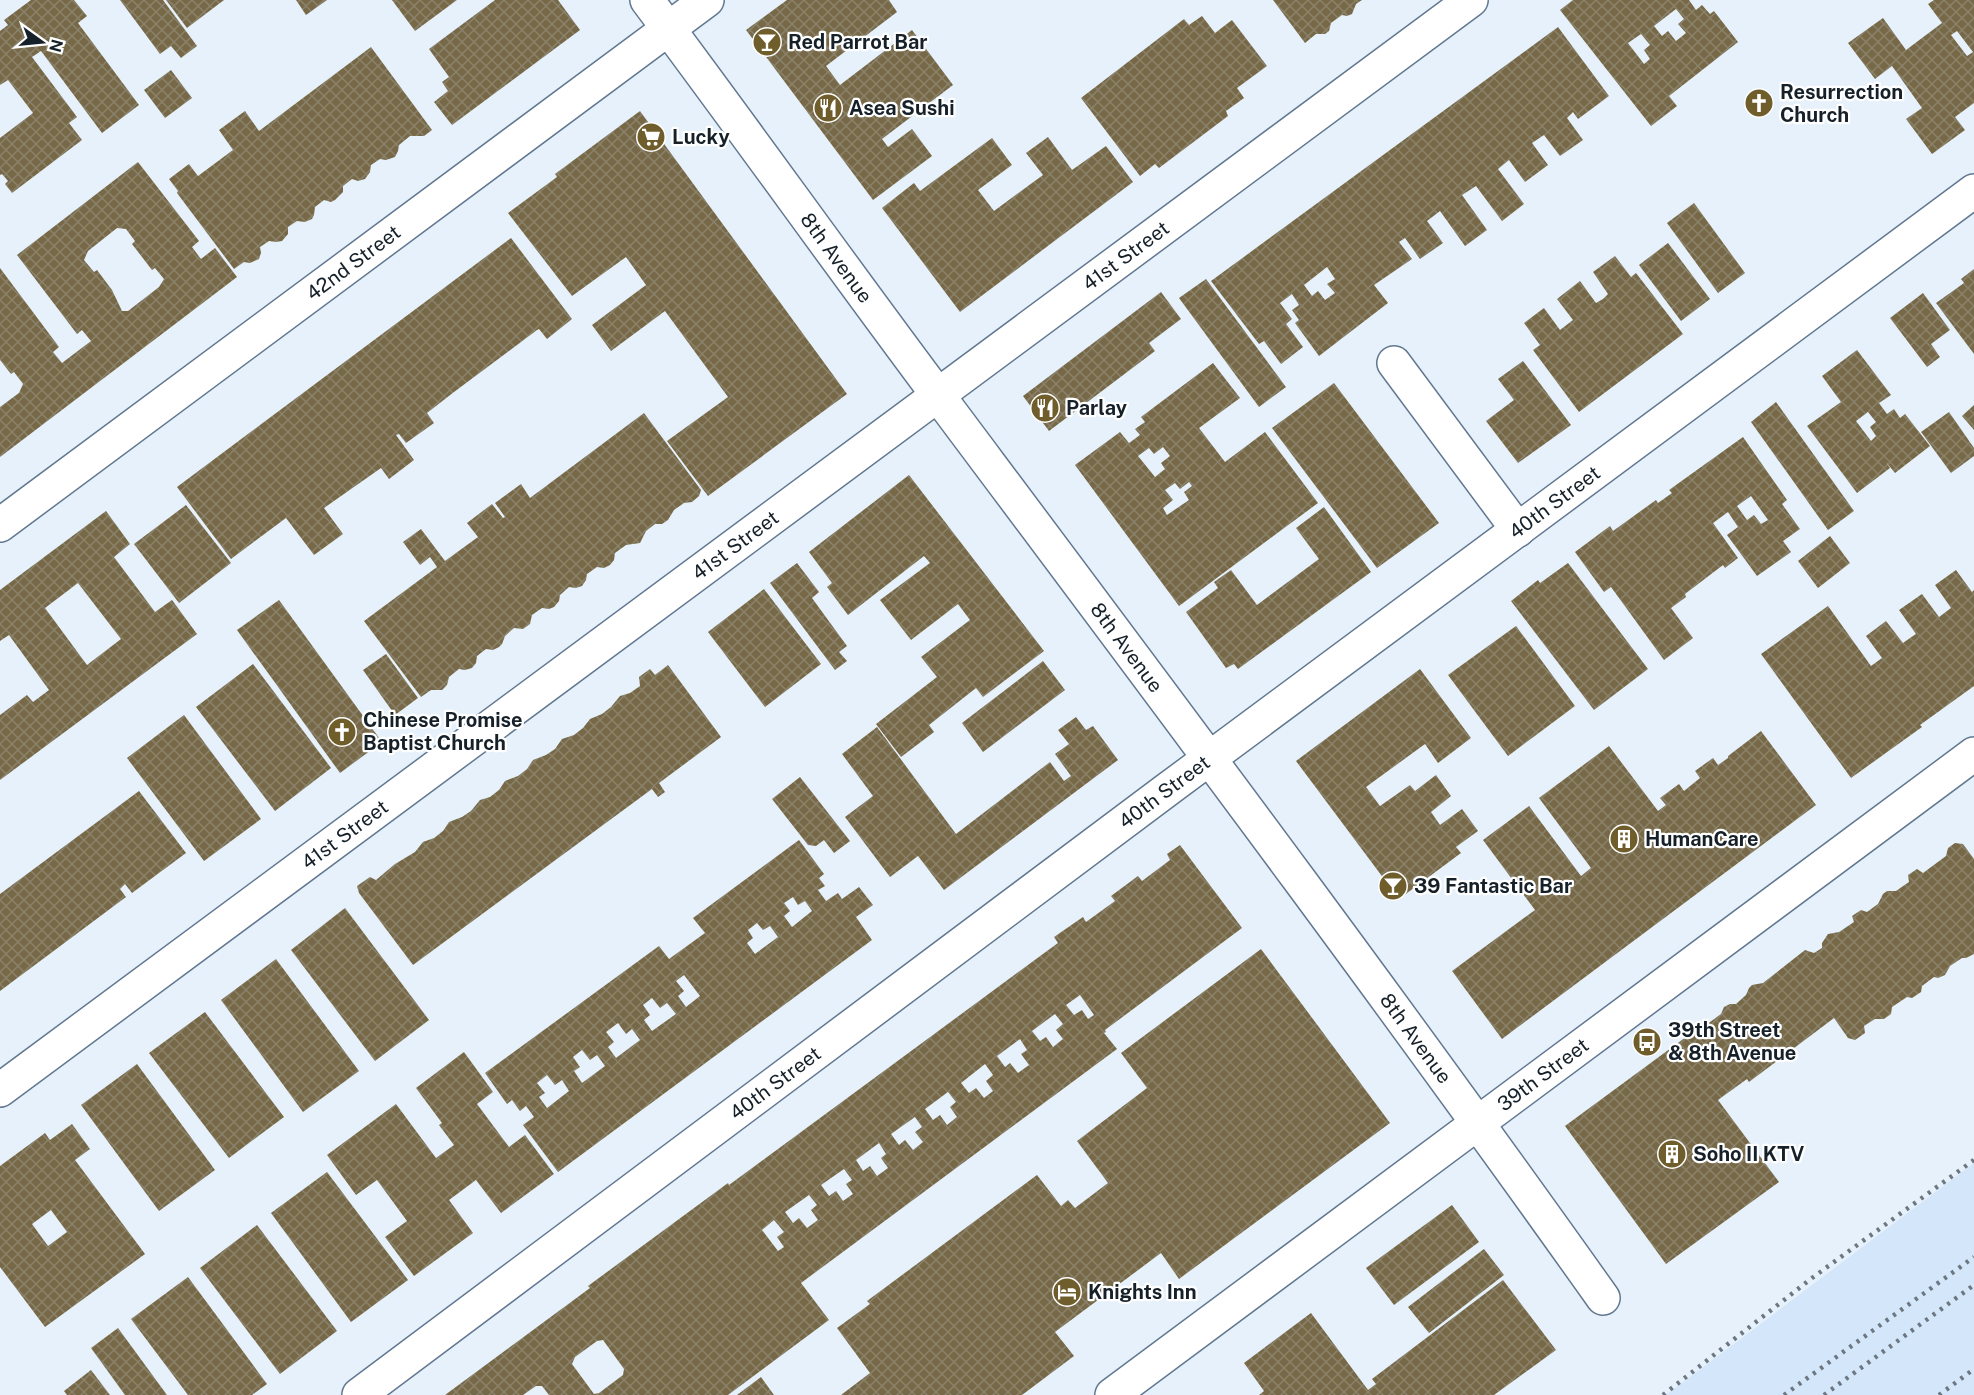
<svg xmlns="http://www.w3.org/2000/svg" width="1974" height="1395" font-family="'Public Sans',sans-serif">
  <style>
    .built { fill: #d4e6fa }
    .building { fill: url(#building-cross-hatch); fill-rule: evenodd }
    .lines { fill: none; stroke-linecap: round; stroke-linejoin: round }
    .minor-casing { stroke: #617890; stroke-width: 36 }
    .major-casing { stroke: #617890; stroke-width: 36 }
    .minor { stroke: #fff; stroke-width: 33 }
    .major { stroke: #fff; stroke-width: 33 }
    .rail { stroke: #6d7781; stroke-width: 4.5; stroke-dasharray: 3 6; stroke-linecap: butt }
    .labels { text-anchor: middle; stroke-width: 4.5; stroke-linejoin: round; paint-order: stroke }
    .poi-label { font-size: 20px; font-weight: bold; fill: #162029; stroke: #fff; text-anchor: start }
    .street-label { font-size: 20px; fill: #162029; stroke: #fff }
  </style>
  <defs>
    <pattern id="building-cross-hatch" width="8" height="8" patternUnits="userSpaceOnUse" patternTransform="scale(1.5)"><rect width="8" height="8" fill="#776947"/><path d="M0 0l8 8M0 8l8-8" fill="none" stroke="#8b826b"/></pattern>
  </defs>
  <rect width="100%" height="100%" fill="#e6f1fb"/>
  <path class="built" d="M 1974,1163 L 1974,1395 L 1666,1395 Z"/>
  <g class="building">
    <path d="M 31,0 L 74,0 L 87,16 L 78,23 L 139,105 L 102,133 L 41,51 L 32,57 L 77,117 L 69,123 L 82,140 L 12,193 L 5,184 L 8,181 L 2,174 L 0,175 L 0,138 L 33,113 L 8,80 L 0,85 L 0,31 L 8,25 L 4,20 Z"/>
    <path d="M 120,0 L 163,0 L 197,46 L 181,58 L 171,46 L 160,54 Z"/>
    <path d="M 166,0 L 224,0 L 187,28 Z"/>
    <path d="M 296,0 L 327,0 L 306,15 Z"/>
    <path d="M 392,0 L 457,0 L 415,31 Z"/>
    <path d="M 495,0 L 558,0 L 580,30 L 452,125 L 434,102 L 448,91 L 442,82 L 449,77 L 429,49 Z"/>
    <path d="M 787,0 L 889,0 L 897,12 L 826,66 L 840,85 L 912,30 L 953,85 L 882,139 L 888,147 L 912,129 L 932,156 L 873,200 L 746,30 Z"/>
    <path d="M 1273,0 L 1362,0 L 1356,4 L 1352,14 L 1347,16 L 1342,15 L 1331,23 L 1329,31 L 1325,34 L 1316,34 L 1305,43 Z"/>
    <path d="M 1573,0 L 1689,0 L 1696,10 L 1702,5 L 1710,14 L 1714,11 L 1738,42 L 1669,96 L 1677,106 L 1651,126 L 1560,10 ZM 1676,9 L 1684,19 L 1678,24 L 1686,33 L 1676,41 L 1668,31 L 1662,36 L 1654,26 ZM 1641,34 L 1650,45 L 1644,50 L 1650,59 L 1644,64 L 1628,43 Z"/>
    <path d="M 1934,0 L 1974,0 L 1974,103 L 1955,117 L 1965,130 L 1932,154 L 1906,119 L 1922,108 L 1892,66 L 1875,79 L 1848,43 L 1883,18 L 1906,50 L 1942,23 L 1928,4 ZM 1957,31 L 1973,52 L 1967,56 L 1951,35 Z"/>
    <path d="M 1202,16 L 1215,33 L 1232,20 L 1267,66 L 1237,88 L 1244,98 L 1226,111 L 1228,116 L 1159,168 L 1155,164 L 1140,176 L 1081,98 L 1184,19 L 1189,25 Z"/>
    <path d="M 1558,27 L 1609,96 L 1578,119 L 1573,112 L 1567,118 L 1583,140 L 1560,156 L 1544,135 L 1532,143 L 1548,165 L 1525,182 L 1509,160 L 1498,169 L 1524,204 L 1502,221 L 1476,186 L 1462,195 L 1487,230 L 1465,246 L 1440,211 L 1427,221 L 1443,243 L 1420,259 L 1405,238 L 1399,242 L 1412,259 L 1374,285 L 1388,303 L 1319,356 L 1295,323 L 1299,320 L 1292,310 L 1299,305 L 1292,294 L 1280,303 L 1292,319 L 1286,324 L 1303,347 L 1281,364 L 1264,341 L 1259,344 L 1211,281 ZM 1327,267 L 1335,279 L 1327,284 L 1335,293 L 1325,300 L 1318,291 L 1312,296 L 1304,285 Z"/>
    <path d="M 371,47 L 432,130 L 424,136 L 410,136 L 399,145 L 398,151 L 395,157 L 386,160 L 380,159 L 371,165 L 370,172 L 365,179 L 358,181 L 352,179 L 343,186 L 343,192 L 335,200 L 331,202 L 324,200 L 315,207 L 314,215 L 312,219 L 305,222 L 297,221 L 288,227 L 288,234 L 282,241 L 276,242 L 269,241 L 260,247 L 261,253 L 259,259 L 250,263 L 244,262 L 234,269 L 177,193 L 178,191 L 169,179 L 189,164 L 198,176 L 233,150 L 219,130 L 245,111 L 259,131 Z"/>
    <path d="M 171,70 L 192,98 L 165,118 L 144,90 Z"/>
    <path d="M 640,111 L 847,394 L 708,496 L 667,441 L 728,397 L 665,311 L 611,351 L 592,325 L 646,285 L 626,257 L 572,296 L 508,213 L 557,177 L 555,174 Z"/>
    <path d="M 1048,137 L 1072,170 L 1106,146 L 1133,182 L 960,312 L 882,208 L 914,183 L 920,191 L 992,138 L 1012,165 L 978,190 L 994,211 L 1043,175 L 1026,153 Z"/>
    <path d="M 138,162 L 199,241 L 192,247 L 201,259 L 215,248 L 237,277 L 0,457 L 0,407 L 19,393 L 23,384 L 14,372 L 11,374 L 0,360 L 0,268 L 59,347 L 53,352 L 62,363 L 91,341 L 82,330 L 77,334 L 17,255 ZM 117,228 L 126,229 L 135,241 L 132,244 L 152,270 L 155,268 L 164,279 L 159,287 L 128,311 L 122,311 L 112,290 L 97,270 L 94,272 L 84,260 L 88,251 Z"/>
    <path d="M 1694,203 L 1745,273 L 1718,293 L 1667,223 Z"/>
    <path d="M 511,238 L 572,319 L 547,339 L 539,329 L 537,330 L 454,392 L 427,413 L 434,423 L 406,443 L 399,434 L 396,435 L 414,460 L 389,479 L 381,468 L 324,508 L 343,534 L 314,555 L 286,518 L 231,559 L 177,487 Z"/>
    <path d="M 1668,243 L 1710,299 L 1681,321 L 1639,265 Z"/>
    <path d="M 1615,256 L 1631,277 L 1636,273 L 1683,334 L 1579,412 L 1533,350 L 1540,345 L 1524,323 L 1544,308 L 1560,330 L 1573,320 L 1557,299 L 1580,281 L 1596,303 L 1603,299 L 1608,294 L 1593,272 Z"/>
    <path d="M 1974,269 L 1974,354 L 1936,303 L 1964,283 L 1961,279 Z"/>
    <path d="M 1206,279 L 1286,387 L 1259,407 L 1179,298 Z"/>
    <path d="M 1161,292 L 1181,319 L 1149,343 L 1155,351 L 1049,431 L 1023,396 Z"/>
    <path d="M 1923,293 L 1950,330 L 1931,344 L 1940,357 L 1927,367 L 1890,318 Z"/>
    <path d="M 1857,350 L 1891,395 L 1879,403 L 1887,414 L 1894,409 L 1900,418 L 1905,414 L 1930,446 L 1895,473 L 1886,462 L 1890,468 L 1857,493 L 1807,426 L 1841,402 L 1822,376 ZM 1868,412 L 1876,422 L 1870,427 L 1876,436 L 1871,441 L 1856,421 Z"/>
    <path d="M 1523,361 L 1571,425 L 1518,463 L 1486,421 L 1514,400 L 1498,379 Z"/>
    <path d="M 1213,363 L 1240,398 L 1199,428 L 1225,462 L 1265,432 L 1318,503 L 1179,606 L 1075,465 L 1120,432 L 1129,443 L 1140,435 L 1135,429 L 1145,422 L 1141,417 ZM 1163,447 L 1170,456 L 1161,463 L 1165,469 L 1155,477 L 1138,456 L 1149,448 L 1154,454 ZM 1189,482 L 1192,486 L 1184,492 L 1189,500 L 1167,515 L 1163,508 L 1173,500 L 1165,490 L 1175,483 L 1180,489 Z"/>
    <path d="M 1334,383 L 1439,523 L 1377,568 L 1272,428 Z"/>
    <path d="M 1776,402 L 1854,511 L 1828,530 L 1751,422 Z"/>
    <path d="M 1974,405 L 1974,430 L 1962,416 Z"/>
    <path d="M 1949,412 L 1974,448 L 1974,456 L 1951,473 L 1921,432 Z"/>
    <path d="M 644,413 L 701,490 L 699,496 L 692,502 L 684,503 L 674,510 L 668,520 L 662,524 L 655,524 L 646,531 L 640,543 L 626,545 L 615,553 L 614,560 L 610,565 L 604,568 L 597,567 L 587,574 L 586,580 L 582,586 L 576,588 L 569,587 L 560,595 L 559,601 L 554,607 L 549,609 L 542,608 L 532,615 L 530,624 L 523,629 L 514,628 L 505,636 L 502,644 L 499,647 L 493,650 L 486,649 L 477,656 L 476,663 L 472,668 L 465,670 L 459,669 L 449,677 L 447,685 L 442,690 L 431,690 L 421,697 L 364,621 L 437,567 L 430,557 L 420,565 L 403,542 L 421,529 L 445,561 L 478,537 L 467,523 L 492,504 L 503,518 L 505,517 L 495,503 L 521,484 L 530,498 Z"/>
    <path d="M 1743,437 L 1787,500 L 1782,504 L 1800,529 L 1783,541 L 1791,552 L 1757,576 L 1727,535 L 1738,527 L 1728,512 L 1713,523 L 1738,558 L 1725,568 L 1723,565 L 1685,594 L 1686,597 L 1671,608 L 1693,638 L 1664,660 L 1611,587 L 1604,592 L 1575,552 L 1610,526 L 1613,531 L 1656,500 L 1658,503 L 1672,493 L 1669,490 ZM 1751,496 L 1768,520 L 1761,524 L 1754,515 L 1747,520 L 1737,506 Z"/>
    <path d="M 909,475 L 1044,651 L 983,697 L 976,688 L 929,725 L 934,732 L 901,757 L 876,724 L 937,677 L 921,657 L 970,620 L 958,604 L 911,640 L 880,600 L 930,563 L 924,556 L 848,615 L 827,587 L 832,583 L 809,552 Z"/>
    <path d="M 186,505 L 231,563 L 179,603 L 134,544 Z"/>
    <path d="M 1324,507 L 1371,572 L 1238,669 L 1234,664 L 1226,668 L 1186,612 L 1218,588 L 1214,582 L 1231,570 L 1257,605 L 1319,559 L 1296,528 Z"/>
    <path d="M 106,511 L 130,544 L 114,557 L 155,612 L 172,600 L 197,634 L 0,780 L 0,715 L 27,695 L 33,702 L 49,690 L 9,635 L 0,641 L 0,590 ZM 78,583 L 121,639 L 87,665 L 45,608 Z"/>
    <path d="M 1830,536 L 1850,563 L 1818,588 L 1798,561 Z"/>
    <path d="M 797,563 L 819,592 L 812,598 L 847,646 L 839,652 L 847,661 L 835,670 L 770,583 Z"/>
    <path d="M 1568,563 L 1648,669 L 1594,710 L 1511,601 L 1538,580 L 1540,583 Z"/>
    <path d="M 1956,570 L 1972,592 L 1974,590 L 1974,686 L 1920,725 L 1922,727 L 1851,778 L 1761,654 L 1828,606 L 1871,666 L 1882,658 L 1866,636 L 1886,621 L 1903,643 L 1910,638 L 1916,634 L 1899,610 L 1922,594 L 1939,617 L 1951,608 L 1935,585 Z"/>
    <path d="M 764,589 L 821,664 L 765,707 L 708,632 Z"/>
    <path d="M 279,600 L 382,742 L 340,773 L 237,630 Z"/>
    <path d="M 1516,626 L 1575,706 L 1508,756 L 1448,675 Z"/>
    <path d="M 386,654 L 418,698 L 395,715 L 363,670 Z"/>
    <path d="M 1043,661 L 1065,690 L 983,752 L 962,723 Z"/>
    <path d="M 253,664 L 331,768 L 275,811 L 196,707 Z"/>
    <path d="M 668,665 L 721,737 L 659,783 L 665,792 L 658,797 L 652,789 L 413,965 L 359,893 L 357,886 L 370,877 L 376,880 L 395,864 L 415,852 L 423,842 L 434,838 L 443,831 L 449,822 L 462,817 L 471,811 L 480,800 L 490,797 L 499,790 L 505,781 L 518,776 L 527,769 L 533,760 L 546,755 L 555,749 L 562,739 L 574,735 L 583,728 L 590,719 L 602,714 L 611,707 L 620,696 L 630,693 L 640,686 L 639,677 L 650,669 L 655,675 Z"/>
    <path d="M 1420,669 L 1471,738 L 1438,763 L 1425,744 L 1366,787 L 1380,806 L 1410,785 L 1415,791 L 1436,775 L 1451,796 L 1431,812 L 1440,825 L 1462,809 L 1478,831 L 1456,847 L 1461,853 L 1399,899 L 1296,761 Z"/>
    <path d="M 184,715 L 261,819 L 204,861 L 127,758 Z"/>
    <path d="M 1076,717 L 1086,730 L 1093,726 L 1118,760 L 944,890 L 918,856 L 890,877 L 845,817 L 873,796 L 842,754 L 877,727 L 956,834 L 1050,762 L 1064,781 L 1071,776 L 1055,754 L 1069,744 L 1058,730 Z"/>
    <path d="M 1761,731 L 1816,805 L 1502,1039 L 1452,971 L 1535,910 L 1483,840 L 1529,806 L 1581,876 L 1591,868 L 1539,798 L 1609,746 L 1658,811 L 1666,805 L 1660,798 L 1679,784 L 1684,791 L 1700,778 L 1695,771 L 1713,758 L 1718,765 L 1728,758 L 1728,756 Z"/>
    <path d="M 800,777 L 850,841 L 834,853 L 824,840 L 816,846 L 808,845 L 772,799 Z"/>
    <path d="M 139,791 L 186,853 L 132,893 L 125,884 L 120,889 L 126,897 L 0,991 L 0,894 Z"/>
    <path d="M 799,840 L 824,874 L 819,878 L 825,886 L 818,890 L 826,901 L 838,893 L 842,899 L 859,887 L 873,905 L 856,917 L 872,940 L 558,1172 L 523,1125 L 534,1117 L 526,1106 L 520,1111 L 512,1100 L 507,1104 L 485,1073 L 659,946 L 669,959 L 705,933 L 693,918 ZM 793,897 L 798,905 L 805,901 L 812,911 L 792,927 L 784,916 L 790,911 L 784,903 ZM 757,923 L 763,930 L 770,926 L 778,937 L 755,954 L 747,943 L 753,938 L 748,930 ZM 684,975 L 700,996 L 686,1007 L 678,996 L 684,991 L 676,981 ZM 652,998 L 660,1008 L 667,1003 L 676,1014 L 652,1031 L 644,1020 L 650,1015 L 643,1005 ZM 618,1023 L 626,1034 L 632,1029 L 640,1040 L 616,1058 L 608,1047 L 614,1042 L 606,1032 ZM 582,1050 L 590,1060 L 597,1055 L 605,1066 L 582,1083 L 574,1071 L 580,1067 L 573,1057 ZM 547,1075 L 555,1085 L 562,1080 L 569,1091 L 547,1108 L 539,1097 L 545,1093 L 537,1083 Z"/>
    <path d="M 1955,843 L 1963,844 L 1974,859 L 1974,954 L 1966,958 L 1962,958 L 1950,966 L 1945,975 L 1938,978 L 1934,977 L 1922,986 L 1921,992 L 1912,998 L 1907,997 L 1892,1007 L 1891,1014 L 1884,1019 L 1875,1019 L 1864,1026 L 1865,1033 L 1855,1040 L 1848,1038 L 1834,1018 L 1749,1082 L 1747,1079 L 1718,1100 L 1779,1182 L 1666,1264 L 1565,1126 L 1705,1023 L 1706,1025 L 1721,1014 L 1724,1007 L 1730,1004 L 1736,1004 L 1746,995 L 1749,988 L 1752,985 L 1763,983 L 1805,950 L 1814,953 L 1822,948 L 1822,943 L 1828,934 L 1839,932 L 1854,922 L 1852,916 L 1861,910 L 1867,912 L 1878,904 L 1883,894 L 1887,891 L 1896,891 L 1906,884 L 1909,882 L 1908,875 L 1917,869 L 1923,873 L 1946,856 L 1948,848 Z"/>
    <path d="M 1180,845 L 1242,928 L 1105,1030 L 1106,1032 L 1104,1033 L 1117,1049 L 801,1283 L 829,1320 L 728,1395 L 549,1395 L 542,1386 L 536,1386 L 523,1395 L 445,1395 L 590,1288 L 588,1286 L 728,1183 L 729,1185 L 1047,951 L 1058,943 L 1054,937 L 1083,917 L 1086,922 L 1115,901 L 1111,896 L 1138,876 L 1142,881 L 1170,860 L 1167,854 ZM 1080,995 L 1094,1015 L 1088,1019 L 1082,1010 L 1074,1015 L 1066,1005 ZM 1055,1014 L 1063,1024 L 1056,1030 L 1063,1039 L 1053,1047 L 1046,1037 L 1040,1041 L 1032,1031 ZM 1020,1039 L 1027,1050 L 1021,1054 L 1029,1065 L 1018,1073 L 1010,1063 L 1005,1067 L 997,1056 ZM 985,1064 L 993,1075 L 986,1081 L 993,1091 L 984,1098 L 976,1088 L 969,1093 L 961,1083 ZM 948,1092 L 956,1102 L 950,1107 L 957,1117 L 947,1125 L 940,1115 L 933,1120 L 925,1109 ZM 915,1117 L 922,1127 L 915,1132 L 923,1142 L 913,1150 L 905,1140 L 899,1145 L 891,1134 ZM 879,1143 L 886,1154 L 881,1158 L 888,1168 L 877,1176 L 870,1166 L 863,1171 L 856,1160 ZM 844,1169 L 852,1180 L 846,1184 L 853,1194 L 843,1201 L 836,1191 L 829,1196 L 821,1185 ZM 809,1195 L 817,1205 L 811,1210 L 818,1220 L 807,1228 L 799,1218 L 793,1223 L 785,1212 ZM 774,1220 L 784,1232 L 777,1237 L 784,1247 L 778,1251 L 762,1230 ZM 603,1340 L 624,1369 L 623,1375 L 599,1393 L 594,1394 L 572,1364 L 575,1357 L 597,1341 Z"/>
    <path d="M 345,908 L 429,1020 L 375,1061 L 291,950 Z"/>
    <path d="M 1261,949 L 1390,1123 L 1179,1279 L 1161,1253 L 1055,1332 L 1074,1356 L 1022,1395 L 841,1395 L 870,1373 L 837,1328 L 870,1304 L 867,1301 L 1037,1175 L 1061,1206 L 1068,1200 L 1075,1208 L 1108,1183 L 1077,1141 L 1147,1088 L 1121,1053 Z"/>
    <path d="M 276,959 L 359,1071 L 303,1112 L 221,1000 Z"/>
    <path d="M 205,1012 L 284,1117 L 229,1158 L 149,1053 Z"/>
    <path d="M 464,1052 L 493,1092 L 477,1104 L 509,1147 L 525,1135 L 554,1174 L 501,1213 L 476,1180 L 449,1200 L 473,1233 L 414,1276 L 385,1237 L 407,1221 L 377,1180 L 356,1195 L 327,1155 L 396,1104 L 436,1158 L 454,1145 L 439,1125 L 442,1123 L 416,1088 Z"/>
    <path d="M 137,1064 L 215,1170 L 159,1211 L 81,1105 Z"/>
    <path d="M 72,1124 L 90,1149 L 75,1160 L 145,1254 L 45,1327 L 0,1267 L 0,1166 L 45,1133 L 50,1140 ZM 51,1210 L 67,1232 L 48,1246 L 32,1224 Z"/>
    <path d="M 327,1172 L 408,1280 L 351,1322 L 271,1213 Z"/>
    <path d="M 1452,1205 L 1479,1242 L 1394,1305 L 1366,1268 Z"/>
    <path d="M 257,1225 L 337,1331 L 280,1374 L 200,1268 Z"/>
    <path d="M 1484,1249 L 1504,1275 L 1429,1333 L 1408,1307 Z"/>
    <path d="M 188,1277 L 267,1384 L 252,1395 L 188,1395 L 131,1319 Z"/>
    <path d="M 1503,1280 L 1556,1350 L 1494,1395 L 1259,1395 L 1264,1391 L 1244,1363 L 1311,1313 L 1368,1390 L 1376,1384 L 1372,1379 Z"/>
    <path d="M 118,1328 L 167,1395 L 125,1395 L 91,1348 Z"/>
    <path d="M 91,1370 L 110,1395 L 67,1395 L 64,1391 Z"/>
    <path d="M 761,1377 L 774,1395 L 737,1395 Z"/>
  </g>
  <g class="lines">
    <g class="minor-casing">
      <g id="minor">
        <path id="s1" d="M 647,0 C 746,132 841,266 940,398 C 1163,696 1387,994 1603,1298"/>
        <path d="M 1394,363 L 1518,530"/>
        <path id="s2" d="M 0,525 L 707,0"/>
        <path id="s3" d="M 0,1090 L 1471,0"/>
        <path id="s4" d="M 359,1395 L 1168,789 L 1974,191"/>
      </g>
    </g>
    <g class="major-casing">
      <g id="major">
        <path id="s5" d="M 1112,1395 L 1974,754"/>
      </g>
    </g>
    <use href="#minor" class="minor"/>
    <use href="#major" class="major"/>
    <g class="rail">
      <path d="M 1663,1395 L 1812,1278 L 1974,1160"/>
      <path d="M 1784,1395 L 1974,1257"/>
      <path d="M 1824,1395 L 1974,1285"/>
      <path d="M 1939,1395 L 1974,1369"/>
    </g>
  </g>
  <defs>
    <g id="bar-disc" transform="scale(1.5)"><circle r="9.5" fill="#705d2c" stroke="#fff"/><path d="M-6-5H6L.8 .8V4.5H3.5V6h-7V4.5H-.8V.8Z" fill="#fff"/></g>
    <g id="church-disc" transform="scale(1.5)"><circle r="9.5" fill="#705d2c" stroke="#fff"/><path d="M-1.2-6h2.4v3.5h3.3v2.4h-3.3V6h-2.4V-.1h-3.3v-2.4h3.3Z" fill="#fff"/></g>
    <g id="restaurant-disc" transform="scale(1.5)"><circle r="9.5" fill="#705d2c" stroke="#fff"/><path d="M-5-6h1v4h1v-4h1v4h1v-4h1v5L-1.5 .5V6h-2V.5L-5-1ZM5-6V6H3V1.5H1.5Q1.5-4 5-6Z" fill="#fff"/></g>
    <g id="supermarket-disc" transform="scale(1.5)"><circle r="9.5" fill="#705d2c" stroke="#fff"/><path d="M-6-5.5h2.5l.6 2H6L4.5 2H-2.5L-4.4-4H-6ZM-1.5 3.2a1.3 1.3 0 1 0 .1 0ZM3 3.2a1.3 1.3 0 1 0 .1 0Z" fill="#fff"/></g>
    <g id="building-disc" transform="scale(1.5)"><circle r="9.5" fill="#705d2c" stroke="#fff"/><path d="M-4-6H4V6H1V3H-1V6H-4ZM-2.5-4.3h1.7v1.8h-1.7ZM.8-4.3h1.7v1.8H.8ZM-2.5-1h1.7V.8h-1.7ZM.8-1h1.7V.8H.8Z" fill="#fff"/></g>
    <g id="bus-disc" transform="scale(1.5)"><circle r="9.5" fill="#705d2c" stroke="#fff"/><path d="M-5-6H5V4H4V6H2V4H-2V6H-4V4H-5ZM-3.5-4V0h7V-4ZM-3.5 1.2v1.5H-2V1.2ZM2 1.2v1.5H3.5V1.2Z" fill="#fff"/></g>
    <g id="hotel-disc" transform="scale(1.5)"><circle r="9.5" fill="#705d2c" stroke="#fff"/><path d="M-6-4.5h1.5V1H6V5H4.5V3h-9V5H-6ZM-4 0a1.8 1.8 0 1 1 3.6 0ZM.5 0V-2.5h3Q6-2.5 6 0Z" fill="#fff"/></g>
  </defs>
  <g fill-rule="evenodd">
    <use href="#bar-disc" x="767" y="42"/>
    <use href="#church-disc" x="1759" y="103"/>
    <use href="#restaurant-disc" x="828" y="108"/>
    <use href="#supermarket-disc" x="651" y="137"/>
    <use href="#restaurant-disc" x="1045" y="408"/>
    <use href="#church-disc" x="342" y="732"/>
    <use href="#building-disc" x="1624" y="839"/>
    <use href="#bar-disc" x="1393" y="886"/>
    <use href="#bus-disc" x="1647" y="1042"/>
    <use href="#building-disc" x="1672" y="1154"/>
    <use href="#hotel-disc" x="1067" y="1292"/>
  </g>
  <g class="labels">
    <g class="poi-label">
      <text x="788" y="49">Red Parrot Bar</text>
      <text x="1780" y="99">Resurrection<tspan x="1780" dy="23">Church</tspan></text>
      <text x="849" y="115">Asea Sushi</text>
      <text x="672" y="144">Lucky</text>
      <text x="1066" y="415">Parlay</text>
      <text x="363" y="727">Chinese Promise<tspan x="363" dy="23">Baptist Church</tspan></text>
      <text x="1645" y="846">HumanCare</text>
      <text x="1414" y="893">39 Fantastic Bar</text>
      <text x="1668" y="1037">39th Street<tspan x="1668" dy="23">&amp; 8th Avenue</tspan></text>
      <text x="1693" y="1161">Soho II KTV</text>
      <text x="1088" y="1299">Knights Inn</text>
    </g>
    <g class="street-label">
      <text dy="7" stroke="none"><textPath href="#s3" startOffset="1401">41st Street</textPath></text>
      <text dy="7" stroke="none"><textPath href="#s1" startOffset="320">8th Avenue</textPath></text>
      <text dy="7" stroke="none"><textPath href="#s2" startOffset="440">42nd Street</textPath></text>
      <text dy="7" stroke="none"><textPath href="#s4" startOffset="1492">40th Street</textPath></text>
      <text dy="7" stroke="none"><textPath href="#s3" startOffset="915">41st Street</textPath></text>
      <text dy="7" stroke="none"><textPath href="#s1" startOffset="806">8th Avenue</textPath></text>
      <text dy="7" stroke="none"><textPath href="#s4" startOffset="1006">40th Street</textPath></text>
      <text dy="7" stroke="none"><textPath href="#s3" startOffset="429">41st Street</textPath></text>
      <text dy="7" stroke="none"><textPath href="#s1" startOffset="1292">8th Avenue</textPath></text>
      <text dy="7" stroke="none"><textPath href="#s5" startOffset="537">39th Street</textPath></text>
      <text dy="7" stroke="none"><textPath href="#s4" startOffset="520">40th Street</textPath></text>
    </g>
  </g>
  <g transform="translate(42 42) rotate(105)" stroke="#ffffff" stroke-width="4.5" paint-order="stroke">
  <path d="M0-4.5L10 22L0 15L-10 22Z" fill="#162029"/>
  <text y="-9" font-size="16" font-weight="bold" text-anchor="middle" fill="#162029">N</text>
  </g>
</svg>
